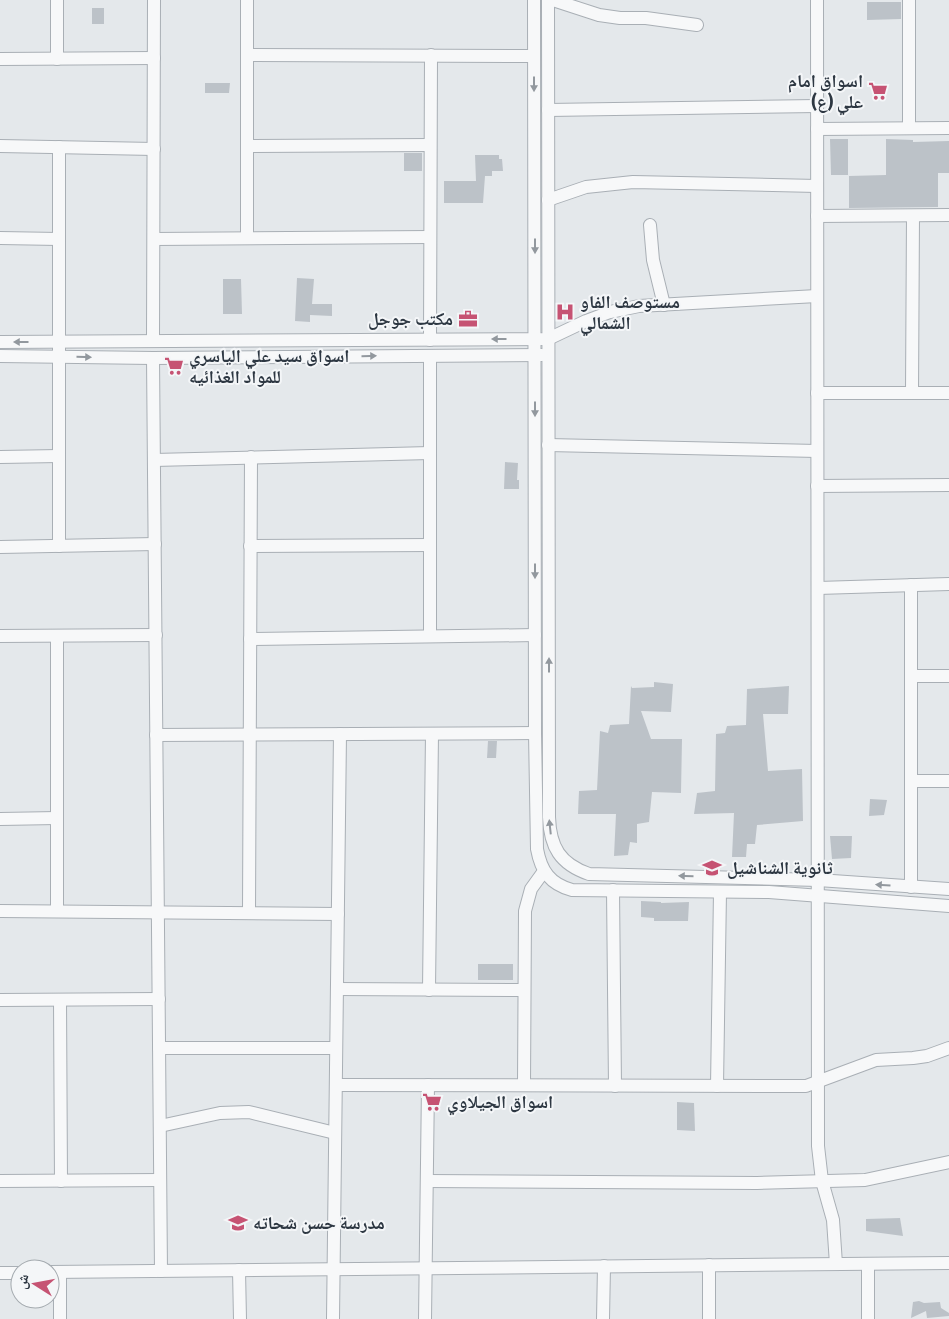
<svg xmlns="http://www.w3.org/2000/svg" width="949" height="1319" font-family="'Fira Sans Condensed','Noto Naskh Arabic',sans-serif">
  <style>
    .building { fill: #bcc2c8 }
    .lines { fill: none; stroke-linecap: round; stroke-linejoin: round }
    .minor-casing { stroke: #a9afb5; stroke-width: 14 }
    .minor { stroke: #f7f8f9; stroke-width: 12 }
    .oneway { fill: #92989e }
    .labels { text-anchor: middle; stroke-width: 4; stroke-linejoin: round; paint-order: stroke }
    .poi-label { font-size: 18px; font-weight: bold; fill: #2d3742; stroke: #f4f6f8; text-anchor: start }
  </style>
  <rect width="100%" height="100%" fill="#e4e8eb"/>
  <g class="building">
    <path d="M 867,2 L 901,2 L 901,19 L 867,20 Z"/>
    <rect x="92" y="8" width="12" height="16"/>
    <path d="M 205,83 L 230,83 L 229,93 L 205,93 Z"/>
    <path d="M 830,139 L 848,139 L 848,175 L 831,175 Z"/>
    <path d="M 886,139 L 913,140 L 913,142 L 949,141 L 949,173 L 938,173 L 938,207 L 849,208 L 849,176 L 886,175 Z"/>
    <rect x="404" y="153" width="18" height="18"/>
    <path d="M 475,155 L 499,155 L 499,159 L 502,159 L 503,171 L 492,171 L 492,176 L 485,176 L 483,203 L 444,203 L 444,181 L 476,181 Z"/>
    <path d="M 297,278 L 314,279 L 312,304 L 332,304 L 332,316 L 310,315 L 310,322 L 295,321 Z"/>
    <path d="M 223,279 L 241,279 L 242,314 L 223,314 Z"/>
    <path d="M 505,462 L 518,463 L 517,480 L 519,480 L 519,489 L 504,489 Z"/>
    <path d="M 654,682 L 673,684 L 671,712 L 641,711 L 651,739 L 682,739 L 681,793 L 652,792 L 649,822 L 637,824 L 637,843 L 630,842 L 628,855 L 614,856 L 616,814 L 578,814 L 579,791 L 597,790 L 600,731 L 608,733 L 610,725 L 629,724 L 631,686 L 632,688 L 654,687 Z"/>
    <path d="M 789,686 L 788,714 L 763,714 L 768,771 L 802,769 L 803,821 L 757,825 L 755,844 L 747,844 L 746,857 L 732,857 L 734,813 L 694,814 L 697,793 L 715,791 L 716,734 L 725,733 L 727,726 L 746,725 L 747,689 Z"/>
    <path d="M 488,741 L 497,741 L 496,758 L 487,758 Z"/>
    <path d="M 870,799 L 887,800 L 884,815 L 869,816 Z"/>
    <path d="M 830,836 L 852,836 L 851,858 L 832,859 Z"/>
    <path d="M 641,901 L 661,902 L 661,903 L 689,902 L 688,921 L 654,921 L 654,918 L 641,917 Z"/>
    <rect x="478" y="964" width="35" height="16"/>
    <path d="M 677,1102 L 694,1103 L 695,1131 L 677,1130 Z"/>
    <path d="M 900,1218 L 903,1236 L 866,1231 L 866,1219 Z"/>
    <path d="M 919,1301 L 924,1303 L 940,1302 L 941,1308 L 949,1313 L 949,1316 L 927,1318 L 926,1311 L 911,1318 L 913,1302 Z"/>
  </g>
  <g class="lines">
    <g class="minor-casing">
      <g id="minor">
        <path d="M 57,0 L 57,59"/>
        <path d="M 534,0 L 535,733 L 537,849 C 541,871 550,884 572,890 L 769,892 L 949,906"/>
        <path d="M 548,0 L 549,817 C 550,847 560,864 589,874 L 818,880 L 949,889"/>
        <path d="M 553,0 L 599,15 L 620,18 L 646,18 L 697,25"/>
        <path d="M 817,0 L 818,1146 L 822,1181 L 833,1220 L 836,1264"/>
        <path d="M 909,0 L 909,128"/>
        <path d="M 247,55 L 534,56"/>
        <path d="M 0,59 L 154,58"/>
        <path d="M 548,110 L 817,106"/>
        <path d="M 817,129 L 949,128"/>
        <path d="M 0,146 L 154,149"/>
        <path d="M 247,146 L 430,145"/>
        <path d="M 59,147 L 59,546"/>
        <path d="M 548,200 L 586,187 L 633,182 L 817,186"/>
        <path d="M 817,216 L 949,215"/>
        <path d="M 650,225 L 653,260 L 664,305"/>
        <path d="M 0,238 L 59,239"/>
        <path d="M 247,238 L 247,0"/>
        <path d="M 154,239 L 430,237"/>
        <path d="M 430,340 L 431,55"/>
        <path d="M 153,341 L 154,0"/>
        <path d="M 0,342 L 548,339 L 586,321 L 610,312 L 639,306 L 817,296"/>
        <path d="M 0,356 L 153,358 L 542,355"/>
        <path d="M 430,356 L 430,636"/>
        <path d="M 153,358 L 161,1271"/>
        <path d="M 817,393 L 949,393"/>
        <path d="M 912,393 L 913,216"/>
        <path d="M 548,445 L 817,451"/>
        <path d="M 0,457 L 59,456"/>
        <path d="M 154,460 L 430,453"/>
        <path d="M 817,486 L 949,485"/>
        <path d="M 250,546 L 430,545"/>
        <path d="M 0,547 L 155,544"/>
        <path d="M 818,588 L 949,584"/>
        <path d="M 0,636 L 156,635"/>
        <path d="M 250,639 L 535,635"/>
        <path d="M 911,676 L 949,676"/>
        <path d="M 156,735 L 535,733"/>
        <path d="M 911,781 L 949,781"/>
        <path d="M 0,819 L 57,818"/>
        <path d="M 911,887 L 911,585"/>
        <path d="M 613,890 L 615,1086"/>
        <path d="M 0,911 L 338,914"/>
        <path d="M 57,911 L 57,636"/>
        <path d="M 249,913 L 251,457"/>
        <path d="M 337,989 L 524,990"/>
        <path d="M 429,990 L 432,734"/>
        <path d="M 0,1000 L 159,999"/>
        <path d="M 60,1000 L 61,1181"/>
        <path d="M 159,1048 L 336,1048"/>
        <path d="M 336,1085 L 806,1086 L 876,1060 L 913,1058 L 927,1056 L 949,1048"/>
        <path d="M 524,1085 L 525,911 L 531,889 L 544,871"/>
        <path d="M 717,1086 L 720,892"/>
        <path d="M 160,1126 L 220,1113 L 249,1112 L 335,1133"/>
        <path d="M 0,1181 L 160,1180"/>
        <path d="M 427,1181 L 757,1183 L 865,1180 L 949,1162"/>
        <path d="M 868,1264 L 868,1319"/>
        <path d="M 239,1270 L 240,1319"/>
        <path d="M 50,1272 L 949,1263"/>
        <path d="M 0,1273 L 20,1273"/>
        <path d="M 60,1319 L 60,1272"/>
        <path d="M 333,1319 L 340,734"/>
        <path d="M 425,1319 L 428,1085"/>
        <path d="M 603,1319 L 604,1266"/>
        <path d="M 709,1319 L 709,1265"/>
      </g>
    </g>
    <use href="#minor" class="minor"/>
  </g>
  <defs><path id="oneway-solid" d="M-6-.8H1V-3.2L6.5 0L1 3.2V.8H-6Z" transform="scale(1.25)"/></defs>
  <g class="oneway">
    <use href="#oneway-solid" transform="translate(534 84) rotate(90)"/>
    <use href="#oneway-solid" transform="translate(535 246) rotate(90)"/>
    <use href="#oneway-solid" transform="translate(499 339) rotate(180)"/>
    <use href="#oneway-solid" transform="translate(21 342) rotate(180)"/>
    <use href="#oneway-solid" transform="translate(369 356) rotate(-1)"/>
    <use href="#oneway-solid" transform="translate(84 357) rotate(1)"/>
    <use href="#oneway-solid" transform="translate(535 409) rotate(90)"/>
    <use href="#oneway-solid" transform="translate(535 571) rotate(90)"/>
    <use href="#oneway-solid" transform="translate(549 665) rotate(-90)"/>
    <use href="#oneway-solid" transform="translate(550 827) rotate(-96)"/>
    <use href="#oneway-solid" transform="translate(686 876) rotate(-179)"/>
    <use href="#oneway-solid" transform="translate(883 885) rotate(-176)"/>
  </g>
  <defs>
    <g id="supermarket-bare" transform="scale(1.5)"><path d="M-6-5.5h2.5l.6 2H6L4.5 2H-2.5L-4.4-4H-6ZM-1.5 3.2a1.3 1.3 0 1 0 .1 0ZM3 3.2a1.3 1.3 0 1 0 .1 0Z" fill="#c65373" stroke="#f4f6f8" stroke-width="2.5" paint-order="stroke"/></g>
    <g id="hospital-bare" transform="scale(1.5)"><path d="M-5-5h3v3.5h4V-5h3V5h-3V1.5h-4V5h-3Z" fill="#c65373" stroke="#f4f6f8" stroke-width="2.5" paint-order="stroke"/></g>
    <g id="office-bare" transform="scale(1.5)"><path d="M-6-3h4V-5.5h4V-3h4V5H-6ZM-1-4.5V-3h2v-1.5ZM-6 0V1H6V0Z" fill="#c65373" stroke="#f4f6f8" stroke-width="2.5" paint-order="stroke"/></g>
    <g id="school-bare" transform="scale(1.5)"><path d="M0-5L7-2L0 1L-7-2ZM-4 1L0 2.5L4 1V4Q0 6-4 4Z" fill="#c65373" stroke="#f4f6f8" stroke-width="2.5" paint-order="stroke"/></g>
  </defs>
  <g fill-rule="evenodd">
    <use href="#supermarket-bare" x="878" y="91"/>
    <use href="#hospital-bare" x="565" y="312"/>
    <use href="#office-bare" x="468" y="319"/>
    <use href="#supermarket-bare" x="174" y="366"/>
    <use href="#school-bare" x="712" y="868"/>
    <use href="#supermarket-bare" x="432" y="1102"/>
    <use href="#school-bare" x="238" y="1223"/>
  </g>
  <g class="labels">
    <g class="poi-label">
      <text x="863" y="87" text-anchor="end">اسواق امام<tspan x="863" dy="21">علي (ع)</tspan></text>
      <text x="580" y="308">مستوصف الفاو<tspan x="580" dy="21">الشمالي</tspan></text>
      <text x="453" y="325" text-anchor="end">مكتب جوجل</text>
      <text x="189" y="362">اسواق سيد علي الياسري<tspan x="189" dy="21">للمواد الغذائيه</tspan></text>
      <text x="727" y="874">ثانوية الشناشيل</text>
      <text x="447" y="1108">اسواق الجيلاوي</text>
      <text x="253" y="1229">مدرسة حسن شحاته</text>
    </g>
  </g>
  <g transform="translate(35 1284) rotate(281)"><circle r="24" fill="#f4f6f8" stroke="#a4aaaf"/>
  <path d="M0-4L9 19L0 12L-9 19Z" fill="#c65373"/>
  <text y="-8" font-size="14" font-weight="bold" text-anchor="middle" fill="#2d3742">ش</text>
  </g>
</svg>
